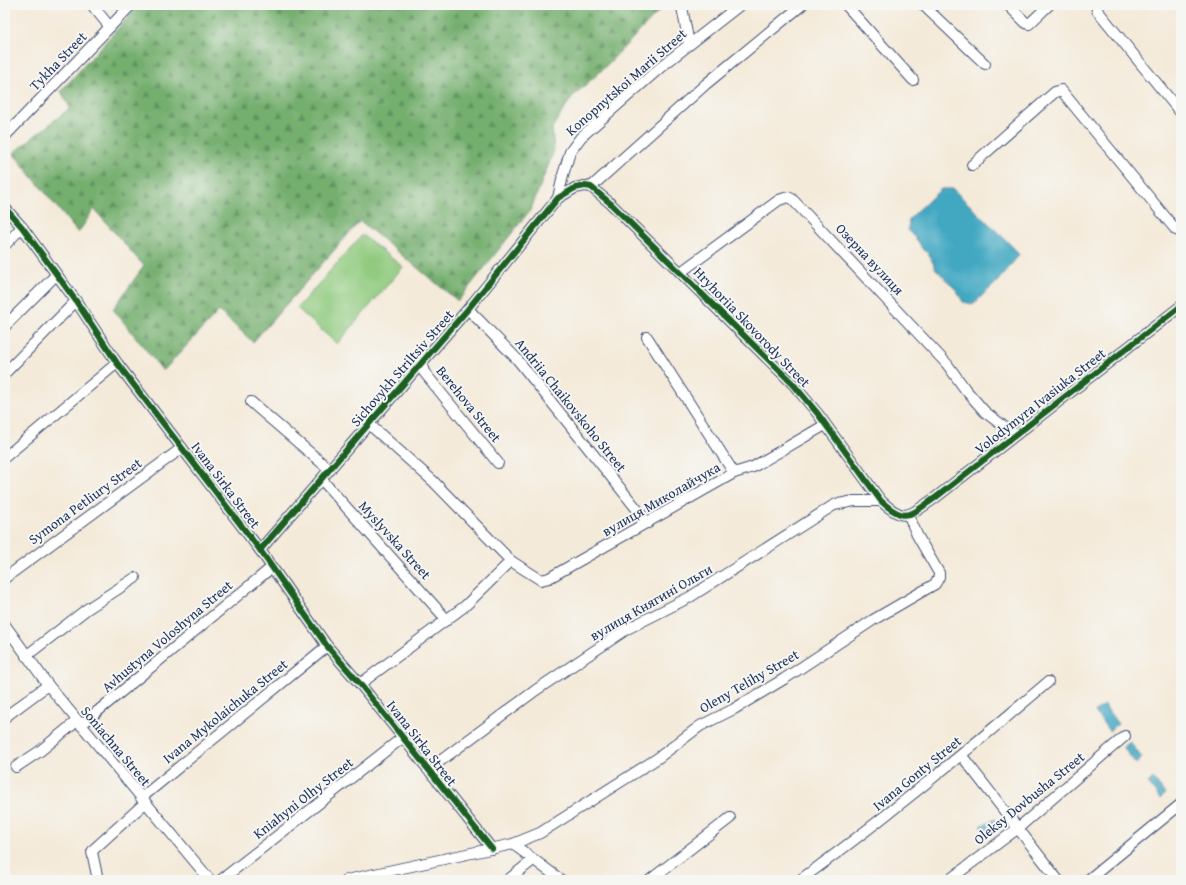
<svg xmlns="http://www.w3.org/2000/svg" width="1186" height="885" font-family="'Gentium Book Plus',serif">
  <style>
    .green { fill: #91cb80; stroke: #567d6f }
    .forest { fill: url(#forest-firs); stroke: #486f66 }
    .water { fill: #42a8c2; stroke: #2e6c90 }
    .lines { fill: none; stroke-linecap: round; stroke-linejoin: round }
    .minor-casing { stroke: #3c4b70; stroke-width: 12 }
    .minor { stroke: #fff; stroke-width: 10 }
    .cycleway-casing { stroke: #f6f6f2; stroke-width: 8 }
    .cycleway { stroke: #1b5e20; stroke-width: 6 }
    .labels { text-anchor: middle; stroke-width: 4; stroke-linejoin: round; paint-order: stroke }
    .street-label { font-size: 14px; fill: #1b2f5e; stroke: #f6f6f2 }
  </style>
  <defs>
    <pattern id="forest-firs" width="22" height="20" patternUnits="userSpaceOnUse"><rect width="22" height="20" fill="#74af6e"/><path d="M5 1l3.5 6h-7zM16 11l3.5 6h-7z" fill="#5e8f5e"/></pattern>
  </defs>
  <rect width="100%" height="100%" fill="#f6f6f2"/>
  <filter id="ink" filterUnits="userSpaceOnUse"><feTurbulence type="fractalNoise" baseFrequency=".025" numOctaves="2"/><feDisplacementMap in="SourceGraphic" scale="8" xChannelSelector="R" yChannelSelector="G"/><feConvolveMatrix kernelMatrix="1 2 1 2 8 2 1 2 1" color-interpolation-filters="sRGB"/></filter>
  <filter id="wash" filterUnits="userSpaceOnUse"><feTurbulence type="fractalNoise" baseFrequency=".012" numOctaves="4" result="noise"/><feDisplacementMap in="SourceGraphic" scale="16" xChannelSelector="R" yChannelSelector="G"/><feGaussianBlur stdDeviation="0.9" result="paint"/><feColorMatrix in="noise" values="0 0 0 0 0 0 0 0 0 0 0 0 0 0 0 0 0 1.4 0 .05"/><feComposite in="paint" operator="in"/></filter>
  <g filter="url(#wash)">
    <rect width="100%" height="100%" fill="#f4ead9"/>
    <path class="green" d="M 362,235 L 403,267 L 337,344 L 297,308 Z"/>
    <path class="forest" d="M 139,5 L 665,5 L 601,71 L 572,97 L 552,128 L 554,151 L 531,209 L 458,301 L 360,221 L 253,342 L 219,311 L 163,371 L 113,309 L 144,266 L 94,209 L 78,233 L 13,153 L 70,108 L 61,91 Z"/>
    <g class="water">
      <path d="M 941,189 L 953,189 L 1013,247 L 1019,255 L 997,282 L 973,304 L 963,302 L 957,291 L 936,269 L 928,253 L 923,250 L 918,241 L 908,231 L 909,219 Z"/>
      <path d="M 1104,705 L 1118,724 L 1109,731 L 1095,712 Z"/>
      <path d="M 1130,742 L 1142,758 L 1136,764 L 1123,747 Z"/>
      <path d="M 1153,778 L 1165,794 L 1160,799 L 1148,783 Z"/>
      <path d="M 995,819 L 998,823 L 999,828 L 988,834 L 982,828 L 982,825 Z"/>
    </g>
  </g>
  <g filter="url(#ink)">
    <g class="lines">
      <g class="minor-casing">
        <g id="minor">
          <path d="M 92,5 L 110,27"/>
          <path d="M 683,5 L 682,7 L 689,44"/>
          <path d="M 846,5 L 913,80"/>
          <path d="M 923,5 L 985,64"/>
          <path d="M 1008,5 L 1026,23 L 1029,24 L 1049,5"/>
          <path d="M 1096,5 L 1097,10 L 1181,113"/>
          <path d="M 5,136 L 131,5"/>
          <path d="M 972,165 L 1055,92 L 1061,90 L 1176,230 L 1181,231"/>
          <path d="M 591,187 L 706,84 L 802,5"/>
          <path d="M 558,198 L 563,175 L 570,152 L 581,137 L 662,66 L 740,5"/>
          <path d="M 5,208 L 22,227 L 76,301 L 117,363 L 260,550 L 327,646 L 360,684 L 492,849"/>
          <path d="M 5,245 L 22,227"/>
          <path d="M 681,272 L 779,200 L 788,197 L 792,199 L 947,364 L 965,389 L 985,412 L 1015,435"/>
          <path d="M 468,309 L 517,359 L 648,523"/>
          <path d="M 5,326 L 56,275"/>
          <path d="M 647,337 L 734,473"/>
          <path d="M 421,362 L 424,372 L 498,463"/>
          <path d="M 5,373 L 76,301"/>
          <path d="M 251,402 L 330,470"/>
          <path d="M 370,425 L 433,481 L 511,561 L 541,580 L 549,578 L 734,473 L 753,467 L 825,425"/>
          <path d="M 5,457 L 117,363"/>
          <path d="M 322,480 L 447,620"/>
          <path d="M 260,550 L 468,309 L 558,198 L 575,188 L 585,186 L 591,187 L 610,203 L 793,384 L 818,414 L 881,501 C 906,524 910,515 935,498 L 1181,306"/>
          <path d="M 5,578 L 182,448"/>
          <path d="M 5,625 L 48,685 L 210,880"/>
          <path d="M 26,656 L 87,609 L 135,578"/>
          <path d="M 360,684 L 465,606 L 511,561"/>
          <path d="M 5,717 L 48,685"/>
          <path d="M 81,725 L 271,568"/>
          <path d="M 962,756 L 1058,880"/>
          <path d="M 16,767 L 40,751 L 77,721"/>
          <path d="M 428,770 L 536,690 L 627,629 L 690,597 L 834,505 L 854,501 L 881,501"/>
          <path d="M 141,798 L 327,646"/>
          <path d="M 513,844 L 561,880"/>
          <path d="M 98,880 L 92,852 L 94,849 L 145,803"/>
          <path d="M 221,880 L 402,738"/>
          <path d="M 347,880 L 513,844 L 540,833 L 658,758 L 700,726 L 734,709 L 784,679 L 873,620 L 935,584 L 939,577 L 939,573 L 917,535 L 909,516"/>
          <path d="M 508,880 L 533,860"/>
          <path d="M 650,880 L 730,818"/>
          <path d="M 800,880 C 886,818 967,751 1048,682"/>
          <path d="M 949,880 L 1017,829 L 1125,736"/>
          <path d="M 1088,880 L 1181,804"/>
        </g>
      </g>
      <use href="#minor" class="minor"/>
      <g class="cycleway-casing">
        <g id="cycleway">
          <path d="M 5,208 L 22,227 L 76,301 L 117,363 L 260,550 L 327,646 L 360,684 L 492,849"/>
          <path d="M 260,550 L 468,309 L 558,198 L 575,188 L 585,186 L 591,187 L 610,203 L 793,384 L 818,414 L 881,501 C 906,524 910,515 935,498 L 1181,306"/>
        </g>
      </g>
      <use href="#cycleway" class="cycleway"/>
    </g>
  </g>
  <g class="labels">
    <g class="street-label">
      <text transform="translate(58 61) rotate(-46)" y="5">Tykha Street</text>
      <text transform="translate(626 82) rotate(-41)" y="5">Konopnytskoi Marii Street</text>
      <text transform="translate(870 259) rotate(47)" y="5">Озерна вулиця</text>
      <text transform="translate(752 327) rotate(46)" y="5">Hryhoriia Skovorody Street</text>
      <text transform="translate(402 368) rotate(-49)" y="5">Sichovykh Striltsiv Street</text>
      <text transform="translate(1040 401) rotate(-38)" y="5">Volodymyra Ivasiuka Street</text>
      <text transform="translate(469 404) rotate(51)" y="5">Berehova Street</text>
      <text transform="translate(571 405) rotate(51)" y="5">Andriia Chaikovskoho Street</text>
      <text transform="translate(226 485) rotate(53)" y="5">Ivana Sirka Street</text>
      <text transform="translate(661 499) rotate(-30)" y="5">вулиця Миколайчука</text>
      <text transform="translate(85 501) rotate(-36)" y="5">Symona Petliury Street</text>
      <text transform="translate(395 540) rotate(48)" y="5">Myslyvska Street</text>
      <text transform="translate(651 602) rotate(-30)" y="5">вулиця Княгині Ольги</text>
      <text transform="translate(167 636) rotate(-40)" y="5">Avhustyna Voloshyna Street</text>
      <text transform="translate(749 681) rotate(-30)" y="5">Oleny Telihy Street</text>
      <text transform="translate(225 711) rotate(-39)" y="5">Ivana Mykolaichuka Street</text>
      <text transform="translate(422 743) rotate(52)" y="5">Ivana Sirka Street</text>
      <text transform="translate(116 746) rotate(50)" y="5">Soniachna Street</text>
      <text transform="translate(917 773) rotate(-39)" y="5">Ivana Gonty Street</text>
      <text transform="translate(303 798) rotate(-38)" y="5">Kniahyni Olhy Street</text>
      <text transform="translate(1029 798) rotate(-39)" y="5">Oleksy Dovbusha Street</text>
    </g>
  </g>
  <rect width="1186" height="885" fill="none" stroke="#f6f6f2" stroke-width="20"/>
</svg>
